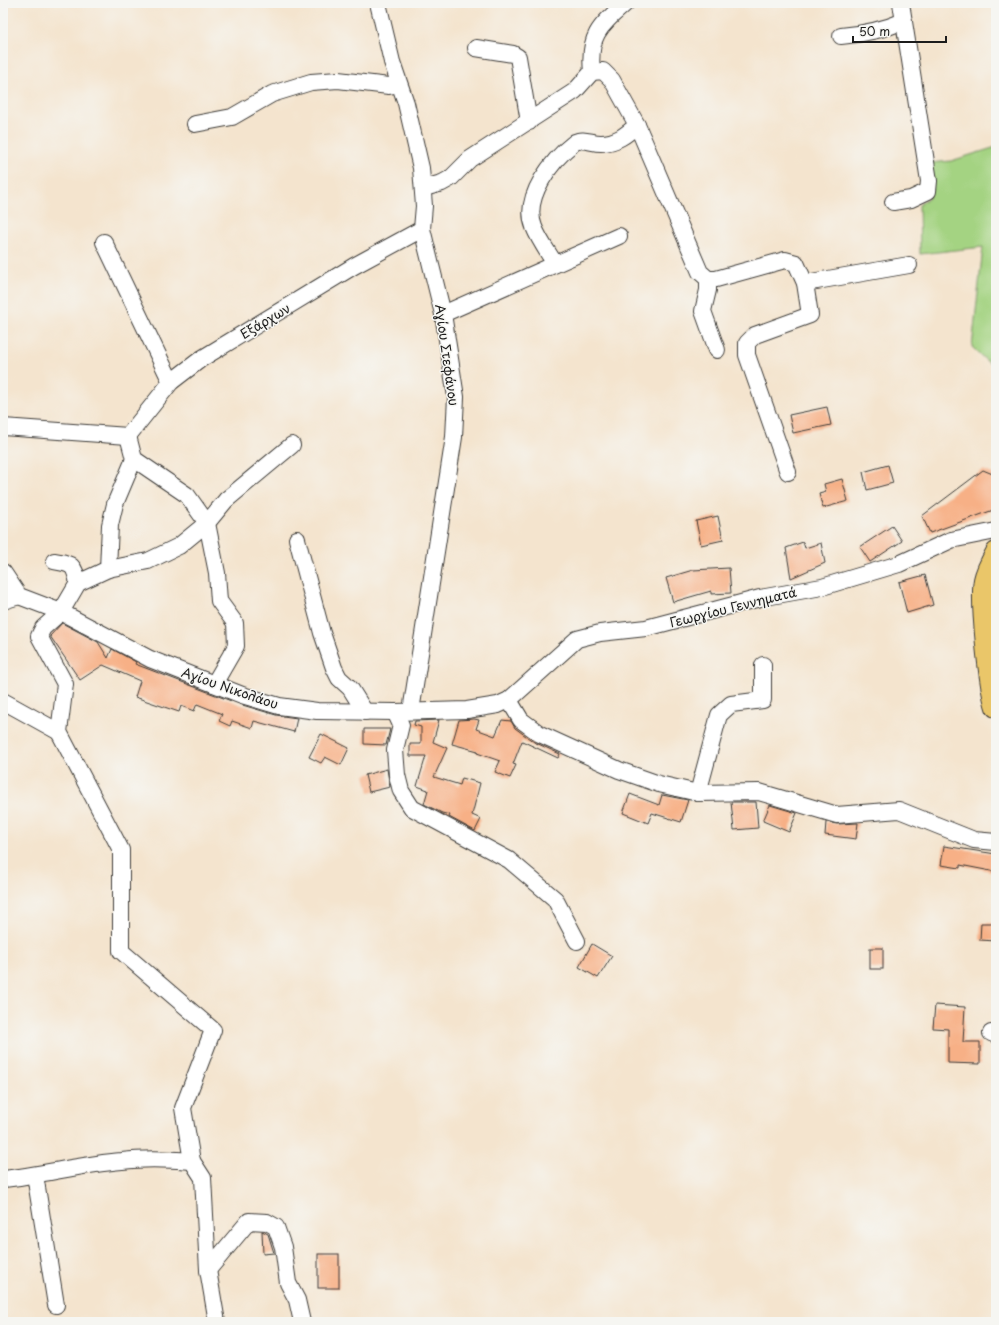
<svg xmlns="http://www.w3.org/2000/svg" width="999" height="1325" font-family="'Playpen Sans',sans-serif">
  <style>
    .green { fill: #a4d382; stroke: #60784f }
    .building { fill: #f7b086 }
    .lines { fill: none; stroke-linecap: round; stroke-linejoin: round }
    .minor-casing { stroke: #3c3a37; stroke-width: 18 }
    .major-casing { stroke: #3c3a37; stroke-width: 22 }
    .minor { stroke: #fff; stroke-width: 16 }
    .major { stroke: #eac669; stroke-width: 20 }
    .labels { text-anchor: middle; stroke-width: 3; stroke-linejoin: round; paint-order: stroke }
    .street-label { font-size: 13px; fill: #1c1c1c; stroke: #f6f6f2 }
  </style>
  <rect width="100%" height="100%" fill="#f6f6f2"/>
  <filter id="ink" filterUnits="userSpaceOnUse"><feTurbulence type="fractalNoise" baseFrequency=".025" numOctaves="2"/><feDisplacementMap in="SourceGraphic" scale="8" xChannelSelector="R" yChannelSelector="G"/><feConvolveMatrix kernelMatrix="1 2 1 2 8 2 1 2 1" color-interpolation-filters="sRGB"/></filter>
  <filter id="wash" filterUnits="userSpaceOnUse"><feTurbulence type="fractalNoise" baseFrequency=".012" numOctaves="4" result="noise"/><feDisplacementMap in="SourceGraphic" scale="16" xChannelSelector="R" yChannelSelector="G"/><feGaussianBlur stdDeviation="0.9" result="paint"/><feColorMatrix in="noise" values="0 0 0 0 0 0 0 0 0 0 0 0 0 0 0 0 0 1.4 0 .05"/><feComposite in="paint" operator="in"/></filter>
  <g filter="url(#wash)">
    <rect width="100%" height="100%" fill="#f4e4ce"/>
    <path class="green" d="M 996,147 L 996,346 L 991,354 L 990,364 L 972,347 L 983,247 L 920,254 L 919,205 L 929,197 L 930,163 L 951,161 Z"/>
    <g id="blocks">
      <g class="building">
        <path d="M 827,407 L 831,425 L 793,433 L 789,415 Z"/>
        <path d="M 888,465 L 893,483 L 867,490 L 863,472 Z"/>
        <path d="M 983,470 L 995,475 L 996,509 L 930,533 L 922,516 Z"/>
        <path d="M 842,479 L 848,501 L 823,508 L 819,494 L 826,492 L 824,484 Z"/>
        <path d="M 718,516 L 723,540 L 701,545 L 696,521 Z"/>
        <path d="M 892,526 L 902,541 L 870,562 L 860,547 Z"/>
        <path d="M 803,542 L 805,548 L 821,543 L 825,563 L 791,578 L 786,548 Z"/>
        <path d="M 729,568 L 731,593 L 711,594 L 711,591 L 673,602 L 666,578 L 693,570 Z"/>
        <path d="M 925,575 L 933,605 L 907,613 L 899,582 Z"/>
        <path d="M 62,623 L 98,642 L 108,658 L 112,649 L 136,662 L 135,664 L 239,704 L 276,715 L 297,718 L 294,732 L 254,721 L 252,728 L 232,721 L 230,726 L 219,721 L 222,714 L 197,704 L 194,711 L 181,706 L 179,712 L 135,697 L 140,681 L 103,665 L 80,680 L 50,636 Z"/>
        <path d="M 474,719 L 479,720 L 476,729 L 495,736 L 502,720 L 511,721 L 515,728 L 534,742 L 560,754 L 558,758 L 522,741 L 513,764 L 516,765 L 510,778 L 495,772 L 500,761 L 477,753 L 478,751 L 452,744 L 459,720 Z"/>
        <path d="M 439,720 L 433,742 L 447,748 L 434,777 L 460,785 L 462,778 L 480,783 L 472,815 L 481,819 L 475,831 L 449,817 L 450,815 L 442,813 L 424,804 L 428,790 L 417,786 L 426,756 L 410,756 L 410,744 L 421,744 L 421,727 L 414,725 L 415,721 Z"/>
        <path d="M 364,729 L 390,729 L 386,745 L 364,744 Z"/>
        <path d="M 321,734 L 349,748 L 341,765 L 325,757 L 321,763 L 309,757 Z"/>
        <path d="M 387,769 L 390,787 L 369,792 L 365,775 Z"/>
        <path d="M 630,794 L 659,805 L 662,795 L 688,800 L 681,822 L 652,813 L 648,823 L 623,813 Z"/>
        <path d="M 731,802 L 756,802 L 758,828 L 734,830 Z"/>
        <path d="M 770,805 L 797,813 L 789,832 L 763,821 Z"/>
        <path d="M 826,822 L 837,824 L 858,823 L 856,839 L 825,835 Z"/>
        <path d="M 944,846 L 996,854 L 996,872 L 960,865 L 960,868 L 941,865 Z"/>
        <path d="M 981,923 L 996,923 L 996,941 L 980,940 Z"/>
        <path d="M 592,944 L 612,956 L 598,978 L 579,967 Z"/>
        <rect x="870" y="948" width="13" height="21"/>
        <path d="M 935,1005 L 965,1007 L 963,1042 L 980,1042 L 980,1064 L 948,1063 L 948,1029 L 933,1028 Z"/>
        <path d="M 262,1231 L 268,1234 L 274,1253 L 263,1254 Z"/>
        <rect x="318" y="1254" width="21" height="34"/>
      </g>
    </g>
  </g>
  <g filter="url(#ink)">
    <use href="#blocks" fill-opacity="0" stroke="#3c3a37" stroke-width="1"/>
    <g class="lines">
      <g class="minor-casing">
        <g id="minor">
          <path d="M 378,3 L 392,62 L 406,103 L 421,168 L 424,206 L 422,229 L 443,314 L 456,397 L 454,437 L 411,711"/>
          <path d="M 841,36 C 864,34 883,30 904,21"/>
          <path d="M 476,48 L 513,54 L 518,57 L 529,122"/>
          <path d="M 592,72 C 588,35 600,26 626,3"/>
          <path d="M 195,124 L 232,117 L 272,94 L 311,82 L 338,80 L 389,86 L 399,84"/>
          <path d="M 424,188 L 442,183 L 451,178 L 470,159 L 575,91 L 592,72 L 603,71 L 612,80 L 637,125 L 700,272 L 708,279 L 716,279 L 785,260 L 796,263 L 805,283 L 810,315 L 755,335 L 747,343 L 747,355 L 788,472"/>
          <path d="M 893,202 L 911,199 L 928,191 L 929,181 L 901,3"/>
          <path d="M 104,242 L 171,382"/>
          <path d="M 555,264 C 548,252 539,240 534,227 C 522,197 553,159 575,142 C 584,138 591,143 601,143 C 616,143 626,135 637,125"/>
          <path d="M 708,279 L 708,290 L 703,311 L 717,350"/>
          <path d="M 805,283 L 909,265"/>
          <path d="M 443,314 L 619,236"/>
          <path d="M 3,427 L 128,436"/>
          <path d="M 128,436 L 171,382 L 201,359 L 354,266 L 422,229"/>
          <path d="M 128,436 L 134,459 L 187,495 L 207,523 L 217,573 L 219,601 L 235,623 L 236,646 L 214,684"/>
          <path d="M 297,539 L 322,633 L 334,668 L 339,678 L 350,688 L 365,712"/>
          <path d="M 54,561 C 73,564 74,565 78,583"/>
          <path d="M 108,569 L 110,525 L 115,504 L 134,459"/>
          <path d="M 3,572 L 19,596 L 61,612 L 150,659 L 242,695 L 279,706 L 317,711 L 395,712 L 467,710 L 498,705 L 509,700 L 577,639 L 600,633 L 646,628 L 760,598 L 822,587 L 899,564 L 951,540 L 996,531"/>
          <path d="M 3,601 L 19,596"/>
          <path d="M 509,700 L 521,720 L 540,734 L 619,770 L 659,784 L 698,793 L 759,792 L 837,815 L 899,810 L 974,840 L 996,842"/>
          <path d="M 3,701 L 59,732"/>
          <path d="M 395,712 L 401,725 L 395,750 L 397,775 L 401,791 L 412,808 L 509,860 L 555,899 L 577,941"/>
          <path d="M 698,793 L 719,715 L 731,704 L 763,700 L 763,665"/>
          <path d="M 991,1033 L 996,1035"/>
          <path d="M 192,1161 L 183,1108 L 213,1030 L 121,951 L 121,850 L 59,732 L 65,684 L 39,636 L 43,628 L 61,612 L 78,583 L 108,569 L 148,561 L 179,546 L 207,523 L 226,500 L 292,445"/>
          <path d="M 35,1175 L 56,1305"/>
          <path d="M 3,1179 C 43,1175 82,1164 122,1161 C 145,1158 169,1159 192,1161 L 203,1178 L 208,1270 L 217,1322"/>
          <path d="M 208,1270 L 249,1221 L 267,1222 L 276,1227 L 283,1247 L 288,1283 L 297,1300 L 302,1322"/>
        </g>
      </g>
      <g class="major-casing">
        <path id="major" d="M 996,552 C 991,561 986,570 984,580 C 980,600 989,687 996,707"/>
      </g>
      <use href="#minor" class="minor"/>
      <use href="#major" class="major"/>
    </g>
  </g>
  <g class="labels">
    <g class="street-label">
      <text transform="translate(265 321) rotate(-31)" y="5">Εξάρχων</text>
      <text transform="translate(447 355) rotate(82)" y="5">Αγίου Στεφάνου</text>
      <text transform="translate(733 607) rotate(-14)" y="5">Γεωργίου Γεννηματά</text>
      <text transform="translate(230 688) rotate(19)" y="5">Αγίου Νικολάου</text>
    </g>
  </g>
  <rect width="999" height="1325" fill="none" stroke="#f6f6f2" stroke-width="16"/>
  <path d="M853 36v6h93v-6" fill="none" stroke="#1c1c1c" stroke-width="2"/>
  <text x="859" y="36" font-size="12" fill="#1c1c1c" stroke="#f6f6f2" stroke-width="3" paint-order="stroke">50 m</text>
</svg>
